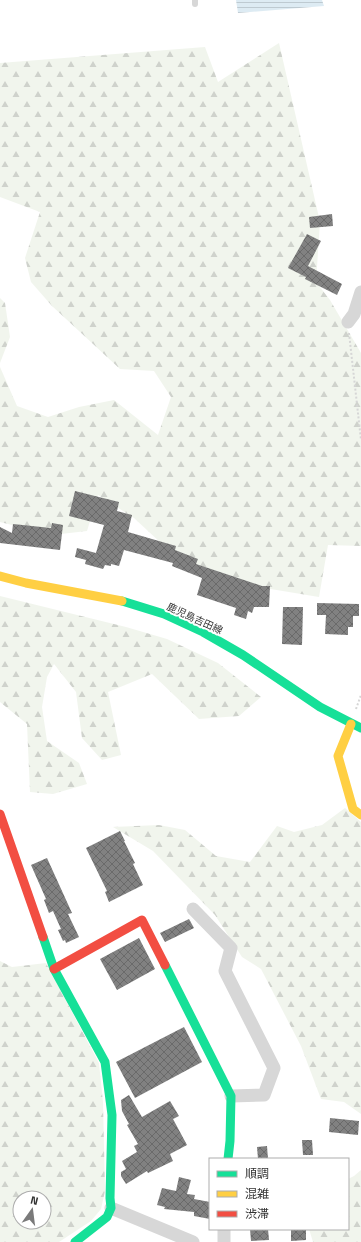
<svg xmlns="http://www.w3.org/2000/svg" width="361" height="1242" font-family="'Titillium Web','Noto Sans JP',sans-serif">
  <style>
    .forest { fill: url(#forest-firs); fill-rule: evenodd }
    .water { fill: url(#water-rules) }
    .building { fill: url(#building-cross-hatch) }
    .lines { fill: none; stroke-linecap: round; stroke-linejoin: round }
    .path { stroke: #d6d6d6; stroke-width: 2; stroke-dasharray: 2 2; stroke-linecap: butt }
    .lane { stroke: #d7d7d7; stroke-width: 6 }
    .street { stroke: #d7d7d7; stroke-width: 13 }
    .fast { stroke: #16e098; stroke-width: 9 }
    .slow { stroke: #ffcf43; stroke-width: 9 }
    .jam { stroke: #f24e42; stroke-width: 9 }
    .labels { text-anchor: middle; stroke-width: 4; stroke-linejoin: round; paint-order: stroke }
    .street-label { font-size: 10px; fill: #333; stroke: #fff }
  </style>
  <defs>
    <pattern id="forest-firs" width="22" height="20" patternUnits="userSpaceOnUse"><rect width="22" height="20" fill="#f1f5ed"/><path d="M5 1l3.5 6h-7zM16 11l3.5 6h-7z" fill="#cfd2cc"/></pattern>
    <pattern id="water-rules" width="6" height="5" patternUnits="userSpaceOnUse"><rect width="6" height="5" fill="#ddebf3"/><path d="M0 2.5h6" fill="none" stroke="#becad1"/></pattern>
    <pattern id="building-cross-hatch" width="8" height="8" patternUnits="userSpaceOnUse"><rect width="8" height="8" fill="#818181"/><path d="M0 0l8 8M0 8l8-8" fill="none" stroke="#6a6a6a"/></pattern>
  </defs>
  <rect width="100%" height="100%" fill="#fff"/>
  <g class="forest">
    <path d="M 279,43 L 320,222 L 316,282 L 330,300 L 361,353 L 361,546 L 328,545 L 319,597 L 222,581 L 176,557 L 134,518 L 98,495 L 87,531 L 52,535 L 0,522 L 0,367 L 17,406 L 48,417 L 79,407 L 114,400 L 158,435 L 171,397 L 154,371 L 120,369 L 52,306 L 31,282 L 25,258 L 40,212 L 0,197 L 0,63 L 205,47 L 218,82 Z"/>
    <path d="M 0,298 L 5,303 L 10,337 L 0,363 Z"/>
    <path d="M 0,596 L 126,627 L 167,639 L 218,663 L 261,697 L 239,716 L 199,719 L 152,674 L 108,692 L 121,755 L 102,760 L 82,738 L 76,692 L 54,664 L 47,677 L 42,707 L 47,741 L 79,763 L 87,784 L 53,794 L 30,792 L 27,724 L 0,702 Z"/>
    <path d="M 345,808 L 361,822 L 361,1114 L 344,1102 L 321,1099 L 301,1046 L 261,969 L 242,957 L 215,915 L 153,851 L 113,827 L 159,825 L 185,830 L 216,856 L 250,862 L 277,826 L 294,832 L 322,825 Z"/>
    <path d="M 0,961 L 12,967 L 46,963 L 99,1063 L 103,1102 L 105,1191 L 101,1209 L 91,1221 L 59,1242 L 0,1242 ZM 20,1198 L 44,1198 L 44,1222 L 20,1222 Z"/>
    <path d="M 361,1170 L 361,1242 L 313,1242 L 309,1229 L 348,1229 L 348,1179 L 354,1176 Z"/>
  </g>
  <path class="water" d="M 236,0 L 322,0 L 324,6 L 238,13 Z"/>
  <g class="building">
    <path d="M 332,214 L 333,226 L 310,228 L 309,217 Z"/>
    <path d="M 307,234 L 321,241 L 308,266 L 342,284 L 337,295 L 305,279 L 306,277 L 288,268 Z"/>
    <path d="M 75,491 L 119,502 L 117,511 L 132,515 L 128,532 L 176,546 L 175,550 L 198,559 L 196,564 L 262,586 L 270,586 L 269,607 L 254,607 L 252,613 L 248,611 L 246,619 L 234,615 L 236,608 L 197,595 L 202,578 L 172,566 L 173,563 L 124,550 L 119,566 L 111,564 L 111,566 L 105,565 L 103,569 L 85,564 L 86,560 L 75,557 L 77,548 L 96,553 L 104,525 L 69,516 Z"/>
    <path d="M 52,523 L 63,525 L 60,550 L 0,543 L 0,527 L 12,533 L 13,524 L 51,528 Z"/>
    <path d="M 317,603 L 359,604 L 359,616 L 353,616 L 353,627 L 348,627 L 348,635 L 325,634 L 326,615 L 317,615 Z"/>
    <path d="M 283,607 L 303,607 L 302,645 L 282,644 Z"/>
    <path d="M 120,831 L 125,841 L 124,841 L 135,863 L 133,864 L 143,885 L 109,902 L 105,892 L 107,891 L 86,848 Z"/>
    <path d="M 47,858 L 72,913 L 68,914 L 79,937 L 66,943 L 65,940 L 63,941 L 58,930 L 61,929 L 53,911 L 49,913 L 44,900 L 46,899 L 31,865 Z"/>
    <path d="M 189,919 L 194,928 L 165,942 L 160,933 Z"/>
    <path d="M 139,938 L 155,969 L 117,990 L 100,959 Z"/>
    <path d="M 184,1027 L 202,1062 L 135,1098 L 116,1062 Z"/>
    <path d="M 129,1095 L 142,1117 L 170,1101 L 179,1116 L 173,1119 L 187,1145 L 170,1154 L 173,1161 L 148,1173 L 147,1171 L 126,1184 L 121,1176 L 121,1172 L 126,1169 L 122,1161 L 137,1152 L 134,1146 L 138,1144 L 127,1125 L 129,1124 L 122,1111 L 121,1100 Z"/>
    <path d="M 330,1118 L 359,1121 L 358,1135 L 329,1132 Z"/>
    <path d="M 302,1140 L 312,1140 L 313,1155 L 303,1155 Z"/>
    <path d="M 267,1146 L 268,1159 L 258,1159 L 257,1147 Z"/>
    <path d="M 179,1177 L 191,1180 L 187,1194 L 195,1195 L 194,1199 L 210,1202 L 210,1219 L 194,1216 L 194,1212 L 164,1209 L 165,1207 L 157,1205 L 162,1188 L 176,1191 Z"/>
    <path d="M 250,1229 L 268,1229 L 269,1240 L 251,1241 Z"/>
    <path d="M 291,1229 L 306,1229 L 306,1240 L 291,1241 Z"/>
  </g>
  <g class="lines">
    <g class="path">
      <path d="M 349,333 L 361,440"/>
      <path d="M 356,709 L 361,695"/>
    </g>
    <path class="lane" d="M 195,0 L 195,4"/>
    <g class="street">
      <path d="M 348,322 L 354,314 L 361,292"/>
      <path d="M 193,909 L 231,948 L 225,971 L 274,1068 L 264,1095 L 231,1096"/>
      <path d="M 111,1208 L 193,1242"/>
      <path d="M 224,1242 L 224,1229"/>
    </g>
    <g class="fast">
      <path d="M 122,601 L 164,614 L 203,632 L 243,655 L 320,707 L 361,728"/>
      <path d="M 43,937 L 54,969 L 105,1062 L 112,1115 L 110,1198 L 111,1208 L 107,1217 L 75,1242"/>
      <path d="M 165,965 L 231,1096 L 230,1141 L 228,1159"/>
    </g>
    <g class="slow">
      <path d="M 0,576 L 26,583 L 122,601"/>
      <path d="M 351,724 L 338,756 L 353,809 L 361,815"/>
    </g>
    <g class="jam">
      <path d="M 0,814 L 43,937"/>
      <path d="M 54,969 L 142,920 L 165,965"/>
    </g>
  </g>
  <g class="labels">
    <g class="street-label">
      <text transform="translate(195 618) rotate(25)" y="4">鹿児島吉田線</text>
    </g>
  </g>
  <rect x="209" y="1158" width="140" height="72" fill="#ffffff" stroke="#adadad"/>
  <rect x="217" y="1171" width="20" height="6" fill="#16e098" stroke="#adadad"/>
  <text x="245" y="1178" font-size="12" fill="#333333">順調</text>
  <rect x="217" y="1191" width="20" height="6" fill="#ffcf43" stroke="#adadad"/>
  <text x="245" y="1198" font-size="12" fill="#333333">混雑</text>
  <rect x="217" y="1211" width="20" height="6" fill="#f24e42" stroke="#adadad"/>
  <text x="245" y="1218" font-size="12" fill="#333333">渋滞</text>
  <g transform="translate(32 1210) rotate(14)"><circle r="19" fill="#ffffff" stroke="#adadad"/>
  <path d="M0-3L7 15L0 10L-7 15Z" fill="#7a7a7a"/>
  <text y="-6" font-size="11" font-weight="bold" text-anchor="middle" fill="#333333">N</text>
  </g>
</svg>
